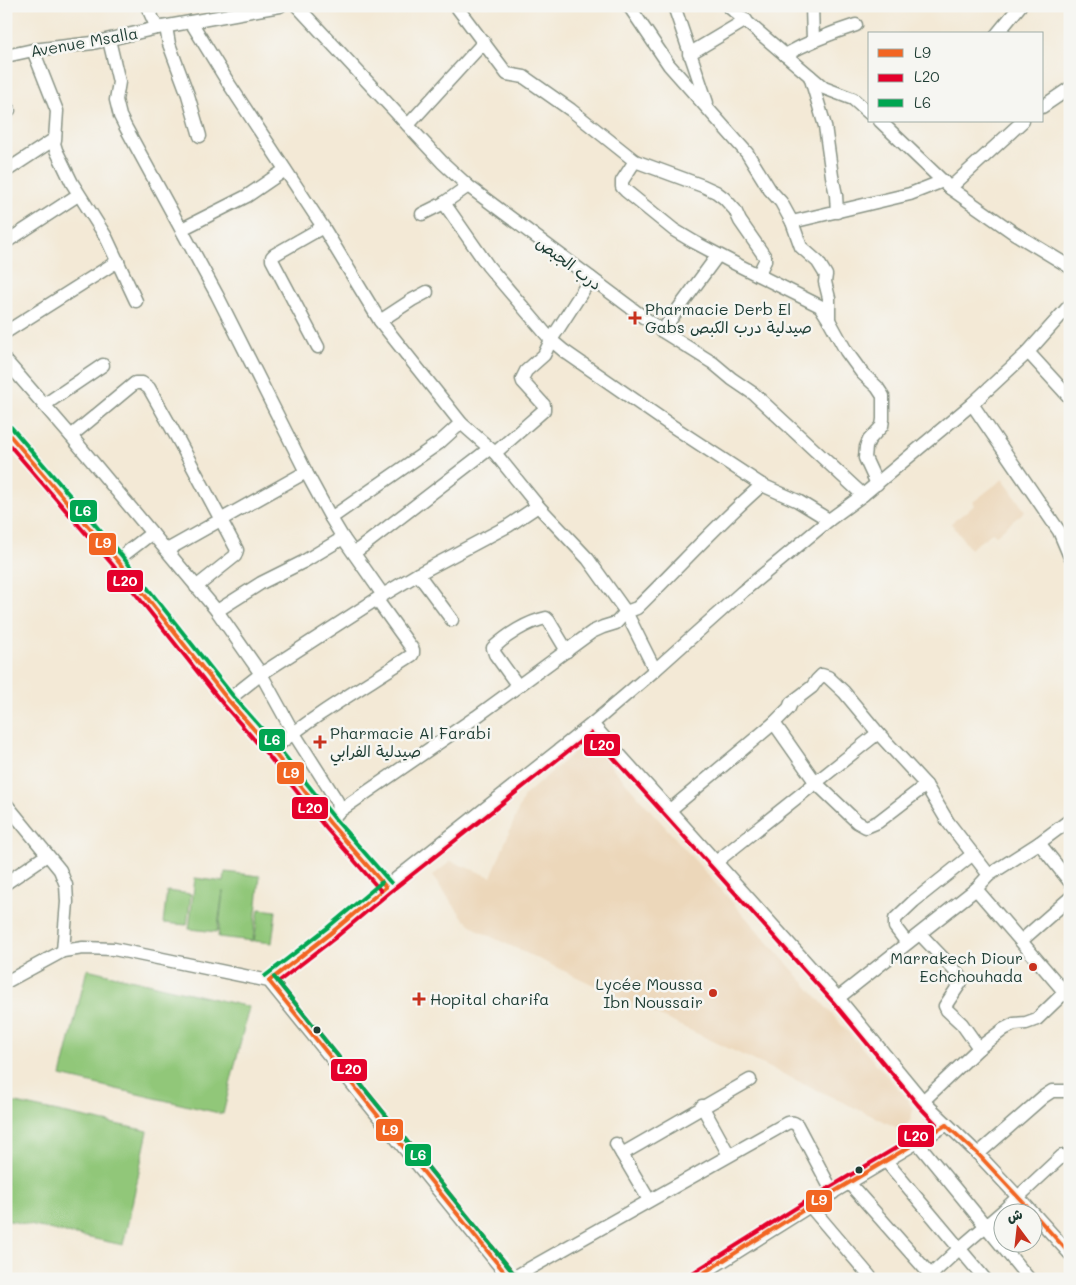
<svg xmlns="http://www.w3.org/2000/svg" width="1076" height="1285" font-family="Mali,'Playpen Sans Arabic',sans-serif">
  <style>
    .built { fill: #ecd7ba }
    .green { fill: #91c779; stroke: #588256 }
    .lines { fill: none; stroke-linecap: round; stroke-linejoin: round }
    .minor-casing { stroke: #899385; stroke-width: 15 }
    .minor { stroke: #fff; stroke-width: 12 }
    .bus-1-casing { stroke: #f6f6f2; stroke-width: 8 }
    .bus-2-casing { stroke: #f6f6f2; stroke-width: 8 }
    .bus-3-casing { stroke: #f6f6f2; stroke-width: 8 }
    .bus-1 { stroke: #f26522; stroke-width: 4 }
    .bus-2 { stroke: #e4002b; stroke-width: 4 }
    .bus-3 { stroke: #00a651; stroke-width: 4 }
    .poi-dot { fill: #c8321e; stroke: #f6f6f2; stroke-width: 2 }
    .bus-dot { fill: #1f3d34; stroke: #f6f6f2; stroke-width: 2 }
    .labels { text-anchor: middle; stroke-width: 5; stroke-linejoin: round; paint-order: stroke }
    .street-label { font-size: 16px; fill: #1f3d34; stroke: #f6f6f2 }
    .poi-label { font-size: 16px; fill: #1f3d34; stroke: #f6f6f2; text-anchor: start }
    .line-badge { stroke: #f6f6f2; stroke-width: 2 }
    .badge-label { font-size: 14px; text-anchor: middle; font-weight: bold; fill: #fff }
  </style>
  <rect width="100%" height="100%" fill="#f6f6f2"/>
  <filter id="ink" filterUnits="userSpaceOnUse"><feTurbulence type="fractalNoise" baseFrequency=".02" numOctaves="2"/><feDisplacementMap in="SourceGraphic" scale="10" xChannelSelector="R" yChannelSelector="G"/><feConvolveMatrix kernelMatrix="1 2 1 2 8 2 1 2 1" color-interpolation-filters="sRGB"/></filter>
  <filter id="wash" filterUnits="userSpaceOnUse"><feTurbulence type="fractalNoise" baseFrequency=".0096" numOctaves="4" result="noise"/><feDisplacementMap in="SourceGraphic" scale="20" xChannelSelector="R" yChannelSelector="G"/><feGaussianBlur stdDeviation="1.12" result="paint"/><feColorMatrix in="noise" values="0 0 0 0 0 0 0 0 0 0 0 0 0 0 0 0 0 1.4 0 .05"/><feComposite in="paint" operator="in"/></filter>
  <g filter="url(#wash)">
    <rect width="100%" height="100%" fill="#f3e9d6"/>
    <g class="built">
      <path d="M 1003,479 L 1025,511 L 996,535 L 992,533 L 970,549 L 951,523 L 975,505 L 973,502 Z"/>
      <path d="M 588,740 L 905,1096 L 913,1109 L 911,1120 L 902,1130 L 479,931 L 464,919 L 432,876 L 451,861 L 491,877 L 524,796 Z"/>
    </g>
    <g class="green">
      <path d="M 225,872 L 260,876 L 253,941 L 218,937 L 223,891 L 217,932 L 189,929 L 195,878 L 224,882 Z"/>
      <path d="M 167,891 L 191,894 L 187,925 L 163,923 Z"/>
      <path d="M 259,909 L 276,911 L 272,943 L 254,941 Z"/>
      <path d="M 87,969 L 249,1007 L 223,1114 L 61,1076 Z"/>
      <path d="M 6,1101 L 148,1131 L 123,1245 L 6,1220 Z"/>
    </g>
  </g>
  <g filter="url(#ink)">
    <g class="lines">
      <g class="minor-casing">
        <g id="minor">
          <path d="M 147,6 L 157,28"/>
          <path d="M 297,6 L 442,162 L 468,186 L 662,331 L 713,363 L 732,379 L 754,394 L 863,495"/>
          <path d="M 456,6 L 507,74 L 524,77 L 571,110 L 635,161 L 703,186 L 716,192 L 724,198 L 735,210 L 740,221 L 765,257 L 765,261 L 758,275"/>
          <path d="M 629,6 L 669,65 L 747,153 L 770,190 L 781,202 L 792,222 L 801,247 L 818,262 L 826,275 L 825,282 L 829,298 L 829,320 L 846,351 L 862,373 L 877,387 L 883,396 L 883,419 L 882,426 L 869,440 L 866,447 L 865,458 L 877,484"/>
          <path d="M 674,6 L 707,103"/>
          <path d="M 728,6 L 824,88 L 853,99 L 870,114"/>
          <path d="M 812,6 L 813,40"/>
          <path d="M 191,22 L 229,84 L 323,227 L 380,321 L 461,423 L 495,453 L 538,506 L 588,559 L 626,612 L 655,670"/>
          <path d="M 166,27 L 169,44 L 188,95 L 200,136"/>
          <path d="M 997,34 L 1020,6"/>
          <path d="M 109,40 L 119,82 L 116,100 L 120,116 L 125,126 L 217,295 L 306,472 L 331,518 L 343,538 L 383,595"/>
          <path d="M 33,50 L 57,111 L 55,140 L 53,140 L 56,150 L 72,183 L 106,237 L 136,301"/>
          <path d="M 689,54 L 746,20"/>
          <path d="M 785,55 C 808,42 831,33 856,25"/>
          <path d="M 6,56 L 33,50 L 93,43 L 157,28 L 280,6"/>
          <path d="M 810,76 L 825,126 L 832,176 L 836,195 L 837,212"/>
          <path d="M 1042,107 L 1070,88"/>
          <path d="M 6,112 L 9,110"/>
          <path d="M 880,121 L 950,188 L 1014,233 L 1070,267"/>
          <path d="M 408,125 L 484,42"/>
          <path d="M 635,161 L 622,181 L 622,187 L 626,191 L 674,230 L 694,242 L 732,262 L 820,306 L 829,320"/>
          <path d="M 6,171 L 53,140"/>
          <path d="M 950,188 L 1023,121"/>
          <path d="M 444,203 L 488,266 L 551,340 L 564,351 L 669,424 L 762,485 L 798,501 L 829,520"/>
          <path d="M 422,214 L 444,203 L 468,186"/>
          <path d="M 792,222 L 910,194 L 943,181"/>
          <path d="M 182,229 L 247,196 L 285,170"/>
          <path d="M 6,242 L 78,195"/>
          <path d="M 380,321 L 412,300 L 427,292"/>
          <path d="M 662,331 L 718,255"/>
          <path d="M 6,332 L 118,261"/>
          <path d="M 318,347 L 272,260 L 272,257 L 274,255 L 323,227"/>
          <path d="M 1028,352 L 1070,398"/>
          <path d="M 6,361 L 71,436 L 217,611 L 261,674 L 293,732 L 337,801 L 338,812 L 330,823"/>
          <path d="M 972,404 L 1059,531 L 1070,557"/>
          <path d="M 44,405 L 103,365"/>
          <path d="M 6,431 L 117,560 L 228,700 L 272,750 L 330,823 L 386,887"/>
          <path d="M 71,436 L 135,383 L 142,383 L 149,388 L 180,443 L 237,550 L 235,556 L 196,587"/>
          <path d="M 495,453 L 544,410 L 544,405 L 523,382 L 522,379 L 526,371 L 544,355 L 551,340 L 591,278"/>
          <path d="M 331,518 L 439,443 L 461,423"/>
          <path d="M 167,550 L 306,472"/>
          <path d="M 354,553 L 489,449"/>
          <path d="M 117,560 L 152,533"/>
          <path d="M 418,574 L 452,620"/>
          <path d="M 217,611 L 261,583 L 303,562 L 343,538"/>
          <path d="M 518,686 L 495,654 L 493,648 C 507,635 527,622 546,618 L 549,621 L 567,651"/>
          <path d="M 228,700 L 261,674 L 383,595 L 418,574 L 508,526 L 538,506"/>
          <path d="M 774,723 L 816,783 L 857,822 L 866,827 L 878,822 L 926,785"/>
          <path d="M 592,724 L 838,998 L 923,1101 L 978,1154 L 1032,1212"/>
          <path d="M 272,750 C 315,714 365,686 412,655 L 413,653 L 413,650 L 377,600"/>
          <path d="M 6,804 L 60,870 L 66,885 L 67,902 L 63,951"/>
          <path d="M 670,810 L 774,723 L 789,708 L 791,703 L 812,687 L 817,680 L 822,675 L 828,677 L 844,692 L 878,733 L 926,785 L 948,822 L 989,875"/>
          <path d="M 338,812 L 476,717 L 592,632 L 603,627 L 616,623 L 626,612 L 637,608 C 679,567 718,523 762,485"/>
          <path d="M 1039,843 L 1070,882"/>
          <path d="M 716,862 L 878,733"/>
          <path d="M 6,883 L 47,855"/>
          <path d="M 976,889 L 1068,996"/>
          <path d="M 920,934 L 960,976 L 961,982 L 945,1006 L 947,1010 L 962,1024 L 979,1048"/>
          <path d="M 1021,941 L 1070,898"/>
          <path d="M 907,943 L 895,927 L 895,919 L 914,901 L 973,854"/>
          <path d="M 269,981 L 331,933 L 386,887 L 592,724 L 655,670 L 742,592 L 829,520 L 863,495 L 972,404 L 1028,352 L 1070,305"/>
          <path d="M 6,982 L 63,951 L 83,948 L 114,949 L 269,981 L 510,1279"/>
          <path d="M 838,998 L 976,889 L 989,875 L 1039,843 L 1070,820"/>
          <path d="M 923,1101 L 979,1048 L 1004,1029 L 1014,1024 L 1026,1023 L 1037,1019 L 1065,992 L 1070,981"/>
          <path d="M 702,1106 L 729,1155"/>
          <path d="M 917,1142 L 1029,1279"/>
          <path d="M 616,1144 L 649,1200"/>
          <path d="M 622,1154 L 750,1080"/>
          <path d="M 978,1154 L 1043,1097 L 1052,1091 L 1070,1091"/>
          <path d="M 886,1161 L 985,1279"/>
          <path d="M 849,1183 L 934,1279"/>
          <path d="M 810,1206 L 872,1279"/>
          <path d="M 1034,1214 L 1070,1254"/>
          <path d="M 931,1275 L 960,1248 L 1003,1211 L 1062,1156"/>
          <path d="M 511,1279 L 787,1123 C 791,1122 794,1122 797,1125 L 833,1193"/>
          <path d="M 694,1279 L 810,1206 L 946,1125"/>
        </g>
      </g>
      <use href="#minor" class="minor"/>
      <g class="bus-1-casing">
        <g id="bus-1">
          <path d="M 6,431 L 117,560 L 228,700 L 272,750 L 330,823 L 386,887"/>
          <path d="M 269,981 L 510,1279"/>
          <path d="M 269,981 L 331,933 L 386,887"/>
          <path d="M 946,1125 L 978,1154 L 1032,1212"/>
          <path d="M 1034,1214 L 1070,1254"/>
          <path d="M 694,1279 L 810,1206 L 946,1125"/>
        </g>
      </g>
      <g class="bus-2-casing">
        <g id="bus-2">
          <path d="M 6,441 L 112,564 L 223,704 L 267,754 L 325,827 L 381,891"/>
          <path d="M 515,1275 L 278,982 L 335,938 L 390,892 L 591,733 L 833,1002 L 918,1105 L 936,1124 L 807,1201 L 691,1274"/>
        </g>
      </g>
      <g class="bus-3-casing">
        <g id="bus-3">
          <path d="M 11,427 L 122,556 L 233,696 L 277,746 L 335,819 L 391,883"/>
          <path d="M 265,976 L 327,928 L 382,882"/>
          <path d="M 274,977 L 515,1275"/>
        </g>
      </g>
      <use href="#bus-1" class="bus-1"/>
      <use href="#bus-2" class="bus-2"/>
      <use href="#bus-3" class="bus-3"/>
    </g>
  </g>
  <g class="poi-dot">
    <path d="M632.5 310.5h5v5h5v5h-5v5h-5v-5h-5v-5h5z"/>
    <path d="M317.5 734.5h5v5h5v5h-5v5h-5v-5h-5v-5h5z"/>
    <circle cx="1033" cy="967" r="5"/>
    <circle cx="713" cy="993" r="5"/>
    <path d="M416.5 991.5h5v5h5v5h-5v5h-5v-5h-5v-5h5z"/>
  </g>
  <g class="bus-dot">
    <circle cx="317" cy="1030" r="4.5"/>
    <circle cx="859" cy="1170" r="4.5"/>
  </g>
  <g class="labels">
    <g class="street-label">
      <text transform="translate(84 42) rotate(-10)" y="6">Avenue Msalla</text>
      <text transform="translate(569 263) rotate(37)" y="6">درب الجبص</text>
    </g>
    <g class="poi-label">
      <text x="645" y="315">Pharmacie Derb El<tspan x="645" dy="18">Gabs صيدلية درب الكبص</tspan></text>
      <text x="330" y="739">Pharmacie Al Farabi<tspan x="330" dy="18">صيدلية الفرابي</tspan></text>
      <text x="1023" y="964" text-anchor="end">Marrakech Diour<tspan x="1023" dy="18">Echchouhada</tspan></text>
      <text x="703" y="990" text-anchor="end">Lycée Moussa<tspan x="703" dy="18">Ibn Noussair</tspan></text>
      <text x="430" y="1005">Hopital charifa</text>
    </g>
  </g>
  <g class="line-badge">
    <rect x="69" y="499" width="29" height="24" rx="5" fill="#00a651"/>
    <rect x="88" y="532" width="29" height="24" rx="5" fill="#f26522"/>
    <rect x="106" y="569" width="38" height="24" rx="5" fill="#e4002b"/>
    <rect x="258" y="728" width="28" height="24" rx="5" fill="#00a651"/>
    <rect x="583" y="733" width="38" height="24" rx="5" fill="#e4002b"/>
    <rect x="276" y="761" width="29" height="24" rx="5" fill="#f26522"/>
    <rect x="291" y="796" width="38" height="24" rx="5" fill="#e4002b"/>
    <rect x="330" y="1058" width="38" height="24" rx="5" fill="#e4002b"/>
    <rect x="375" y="1118" width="29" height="24" rx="5" fill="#f26522"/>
    <rect x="897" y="1124" width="38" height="24" rx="5" fill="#e4002b"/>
    <rect x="404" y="1143" width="28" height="24" rx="5" fill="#00a651"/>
    <rect x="805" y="1189" width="28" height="24" rx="5" fill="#f26522"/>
  </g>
  <g class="badge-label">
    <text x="83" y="516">L6</text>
    <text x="103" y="548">L9</text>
    <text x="125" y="586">L20</text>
    <text x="272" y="745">L6</text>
    <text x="602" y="750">L20</text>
    <text x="291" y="778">L9</text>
    <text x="310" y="813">L20</text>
    <text x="349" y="1074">L20</text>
    <text x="390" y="1135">L9</text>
    <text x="916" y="1141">L20</text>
    <text x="418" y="1160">L6</text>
    <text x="819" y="1205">L9</text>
  </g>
  <rect width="1076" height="1285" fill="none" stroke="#f6f6f2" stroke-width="25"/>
  <rect x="868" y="32" width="175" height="90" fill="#f6f6f2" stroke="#a0aca6"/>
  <rect x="878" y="49" width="25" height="8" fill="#f26522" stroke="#a0aca6"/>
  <text x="914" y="58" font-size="15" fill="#1f3d34">L9</text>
  <rect x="878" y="74" width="25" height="8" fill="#e4002b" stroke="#a0aca6"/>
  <text x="914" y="82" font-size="15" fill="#1f3d34">L20</text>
  <rect x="878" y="99" width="25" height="8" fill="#00a651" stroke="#a0aca6"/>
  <text x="914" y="108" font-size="15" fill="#1f3d34">L6</text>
  <g transform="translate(1018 1228) rotate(345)"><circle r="24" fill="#f6f6f2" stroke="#a0aca6"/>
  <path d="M0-4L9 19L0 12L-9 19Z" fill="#c8321e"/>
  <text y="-8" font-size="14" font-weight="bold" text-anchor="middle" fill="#1f3d34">ش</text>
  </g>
</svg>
